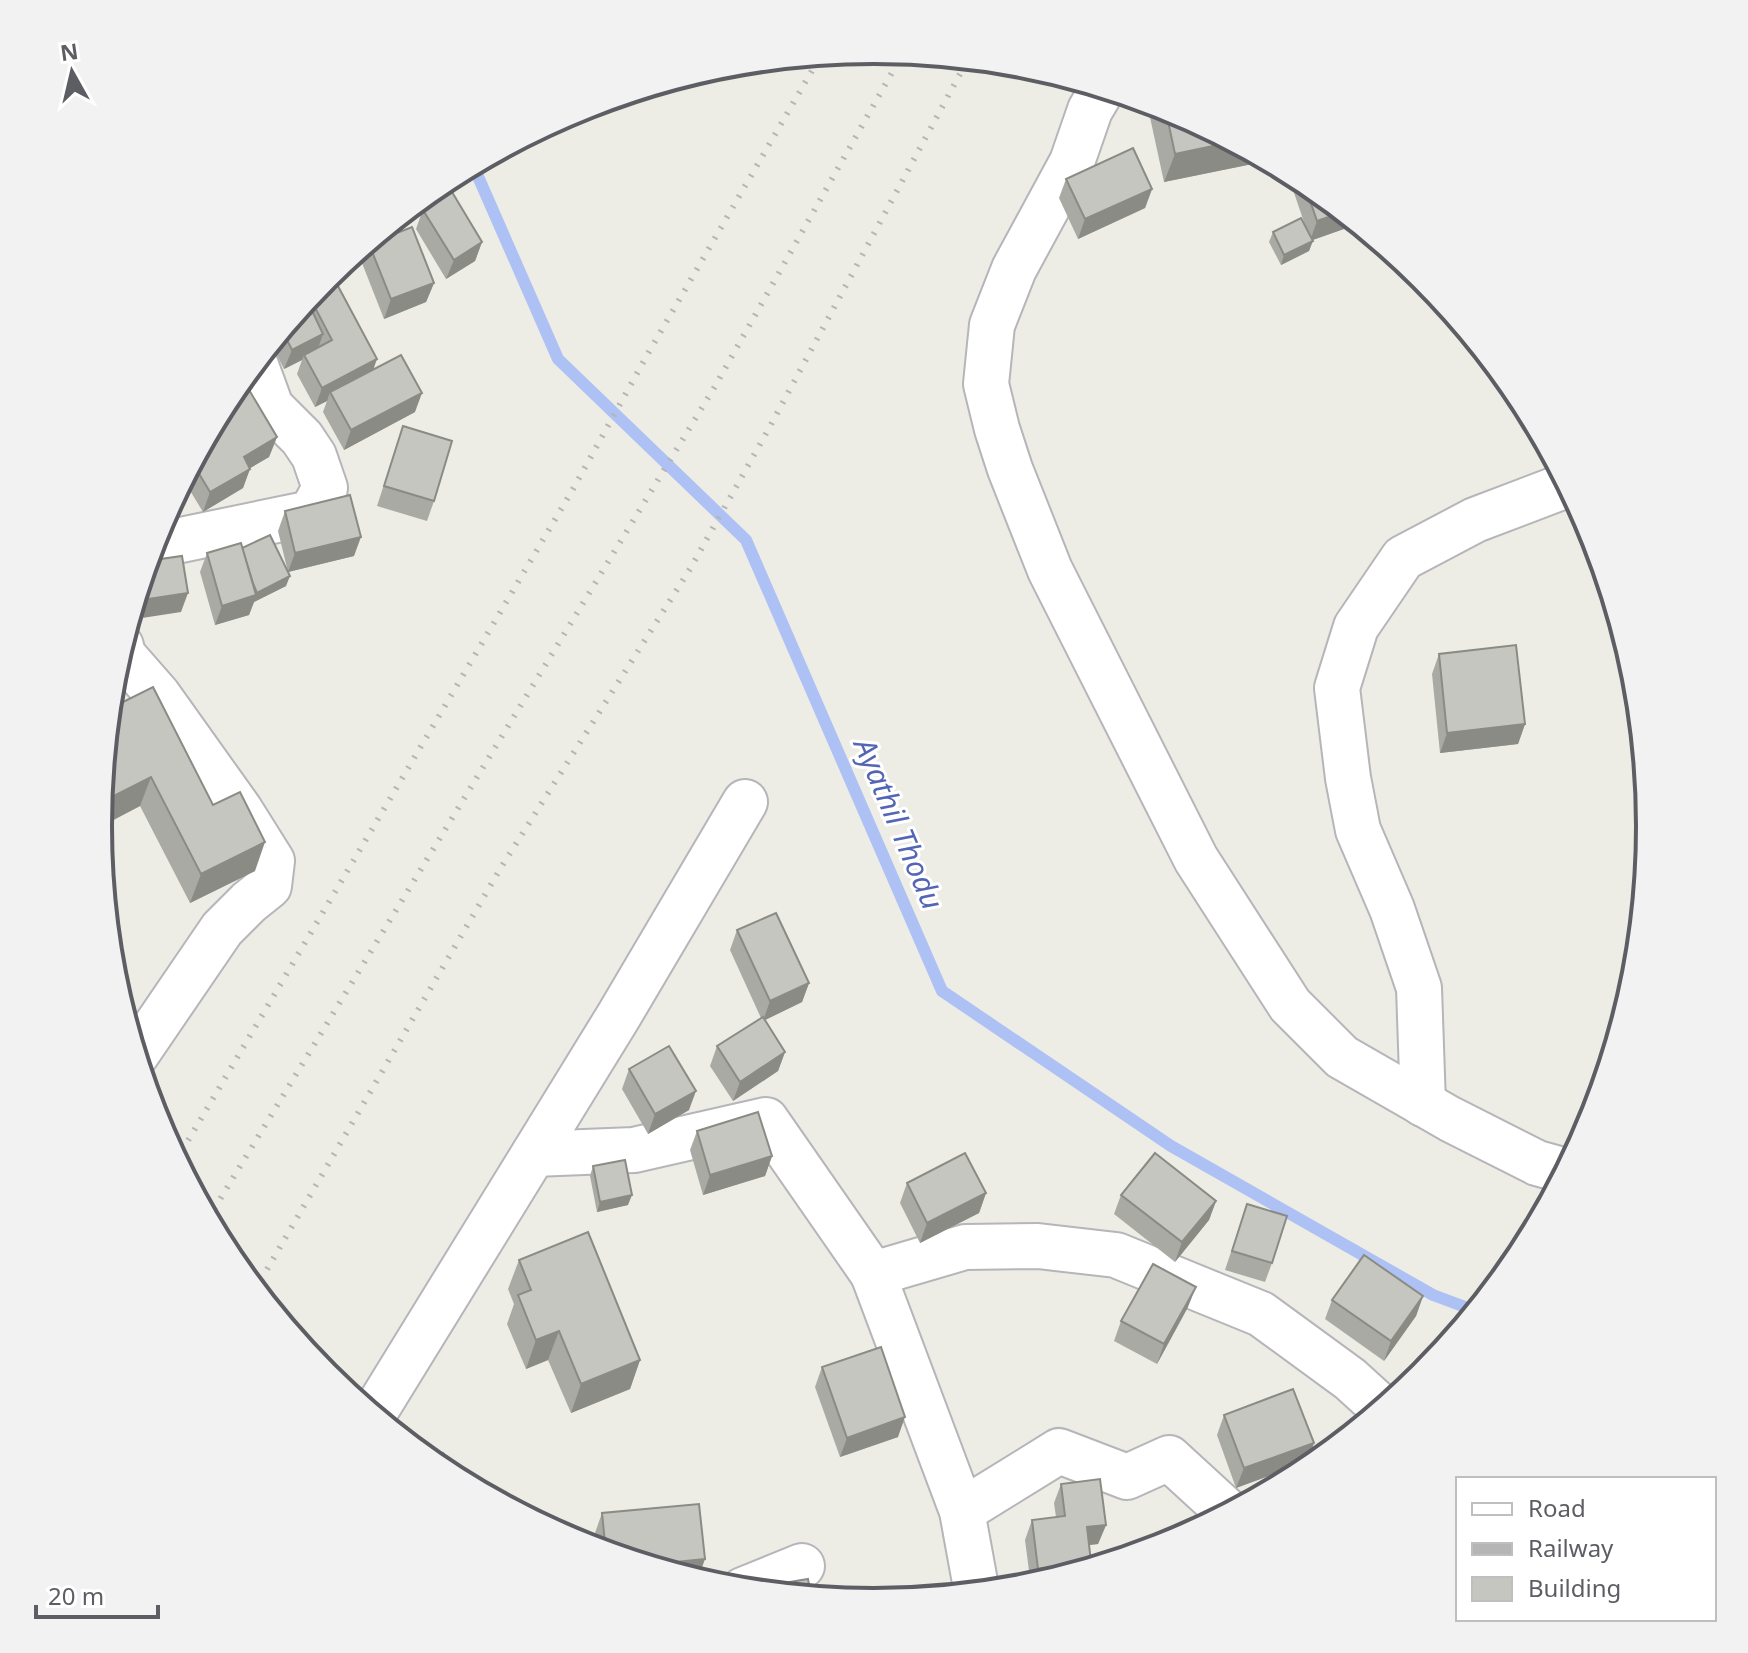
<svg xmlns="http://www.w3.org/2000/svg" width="1748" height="1653" font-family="'Noto Sans',sans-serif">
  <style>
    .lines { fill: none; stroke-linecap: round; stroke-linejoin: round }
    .stream { stroke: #aec1f5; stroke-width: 12 }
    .street-casing { stroke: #b5b5ba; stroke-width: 48 }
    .street { stroke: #fff; stroke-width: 44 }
    .rail { stroke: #b5b5b6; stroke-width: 6; stroke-dasharray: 2 10; stroke-linecap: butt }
    .wall { fill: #aaaaa5 }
    .shaded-wall { fill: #8b8b86 }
    .building { fill: #c6c6c0; stroke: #8b8b86; stroke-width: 2 }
    .labels { text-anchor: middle; stroke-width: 6; stroke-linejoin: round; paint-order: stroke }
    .water-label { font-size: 30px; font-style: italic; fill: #5366b5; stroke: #fff }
    .rim { fill: none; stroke: #5d5e64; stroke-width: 4 }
  </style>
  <rect width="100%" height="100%" fill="#edede5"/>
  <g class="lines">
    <path class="stream" d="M 473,165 L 558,359 L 746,540 L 942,991 L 1171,1146 L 1433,1295 L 1476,1311"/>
    <g class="street-casing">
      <g id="street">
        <path d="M 1103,88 L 1090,110 L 1072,162 L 1014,269 L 992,325 L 986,384 L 997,429 L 1010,469 L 1050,570 L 1196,859 L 1290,1005 L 1342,1057 L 1450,1119 L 1537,1163 L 1566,1171"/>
        <path d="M 152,546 L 311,513 L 325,488 L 314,456 L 302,438 L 271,407 L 255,363"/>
        <path d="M 121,646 L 123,655 L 158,695 L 240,810 L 272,861 L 269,886 L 249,902 L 222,929 L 136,1055"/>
        <path d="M 1423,1104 L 1419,988 L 1392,909 L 1358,830 L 1348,778 L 1337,688 L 1356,627 L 1403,558 L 1475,520 L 1567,485"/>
        <path d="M 534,1154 L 634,1150 L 766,1120 L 873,1274 L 965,1247 L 1038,1246 L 1116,1255 L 1261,1314 L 1350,1379 L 1383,1409"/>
        <path d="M 873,1274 L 962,1511 L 977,1593"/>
        <path d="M 373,1415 L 618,1017 L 745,802"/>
        <path d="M 962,1511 L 1059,1451 L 1127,1477 L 1169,1458 L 1229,1513"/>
        <path d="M 743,1590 L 802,1566"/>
      </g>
    </g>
    <use href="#street" class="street"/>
    <g class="rail">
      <path d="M 176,1161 L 573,489 L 646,357 L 821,55"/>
      <path d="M 208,1219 L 714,388 L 903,53"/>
      <path d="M 255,1290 L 500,869 L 690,569 L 768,430 L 968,59"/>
    </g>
  </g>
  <g class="wall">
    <path d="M 1150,103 L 1172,109 L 1267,161 L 1164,182 L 1148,108 Z"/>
    <path d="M 1291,173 L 1306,181 L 1358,224 L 1312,240 L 1309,251 L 1281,265 L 1269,242 L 1273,232 L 1306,228 L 1289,178 Z"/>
    <path d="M 1066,179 L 1152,189 L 1145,208 L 1078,239 L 1059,198 Z"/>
    <path d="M 442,188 L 437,201 L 482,242 L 475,261 L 446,279 L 416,229 L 422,212 L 391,223 Z"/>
    <path d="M 369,244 L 434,283 L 426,302 L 384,319 L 362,263 Z"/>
    <path d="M 325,277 L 373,370 L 415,412 L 344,450 L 323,412 L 327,401 L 315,407 L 297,374 L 302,360 L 284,369 L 271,343 Z"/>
    <path d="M 229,395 L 277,437 L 269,457 L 250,468 L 243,488 L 203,512 L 183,479 Z"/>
    <path d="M 403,426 L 434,501 L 427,521 L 377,506 Z"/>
    <path d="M 285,511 L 354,556 L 288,572 L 286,586 L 254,602 L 249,615 L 215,625 L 200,572 L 207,553 L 242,548 L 288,572 L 278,531 Z"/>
    <path d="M 1439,654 L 1525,724 L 1518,744 L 1440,753 L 1432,674 Z"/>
    <path d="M 1637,690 L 1644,758 L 1637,759 L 1632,703 Z"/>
    <path d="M 109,709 L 213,805 L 255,871 L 190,903 L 140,806 L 98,828 Z"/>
    <path d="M 737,930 L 809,983 L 802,1002 L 765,1020 L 785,1052 L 778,1071 L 733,1101 L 710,1066 L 717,1046 L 761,1018 L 730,950 Z"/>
    <path d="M 629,1069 L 689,1110 L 648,1134 L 622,1089 Z"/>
    <path d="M 697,1131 L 772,1156 L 765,1176 L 703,1195 L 690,1150 Z"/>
    <path d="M 593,1166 L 628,1205 L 597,1212 L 590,1176 Z"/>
    <path d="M 907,1183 L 986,1193 L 979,1213 L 920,1243 L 900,1203 Z"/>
    <path d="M 1121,1195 L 1216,1201 L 1209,1220 L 1175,1262 L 1114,1214 Z"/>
    <path d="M 1247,1204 L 1272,1263 L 1265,1282 L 1225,1270 Z"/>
    <path d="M 519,1260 L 640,1360 L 630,1389 L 571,1413 L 548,1360 L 526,1369 L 507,1324 L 514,1304 L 508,1289 Z"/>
    <path d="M 1423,1296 L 1416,1316 L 1384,1361 L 1325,1319 L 1332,1300 Z"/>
    <path d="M 1188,1307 L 1157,1364 L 1114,1341 L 1121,1321 Z"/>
    <path d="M 822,1367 L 898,1437 L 840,1457 L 815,1387 Z"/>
    <path d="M 1224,1415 L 1314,1443 L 1307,1462 L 1236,1488 L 1217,1435 Z"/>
    <path d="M 1061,1484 L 1106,1525 L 1098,1544 L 1089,1545 L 1088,1569 L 1031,1586 L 1025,1540 L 1032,1520 L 1056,1517 L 1054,1503 Z"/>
    <path d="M 602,1513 L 698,1579 L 693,1579 L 596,1550 L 595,1533 Z"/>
  </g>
  <g class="shaded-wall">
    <path d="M 1232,142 L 1267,161 L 1164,182 L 1175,154 Z"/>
    <path d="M 442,188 L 435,207 L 423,210 L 422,212 L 391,223 L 428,193 Z"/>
    <path d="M 1152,189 L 1145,208 L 1078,239 L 1085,219 Z"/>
    <path d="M 1343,212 L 1358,224 L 1310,241 L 1317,221 Z"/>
    <path d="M 1313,241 L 1309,251 L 1281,265 L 1284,255 Z"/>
    <path d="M 482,242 L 475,261 L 446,279 L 454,260 Z"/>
    <path d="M 434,283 L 426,302 L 384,319 L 391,299 Z"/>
    <path d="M 323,334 L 316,354 L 304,355 L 302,360 L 284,369 L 292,350 Z"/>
    <path d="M 377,359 L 370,379 L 330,392 L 327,401 L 315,407 L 322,388 Z"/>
    <path d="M 422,393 L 415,412 L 344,450 L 351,430 Z"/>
    <path d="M 277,437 L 269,457 L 247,470 L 250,469 L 243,488 L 203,512 L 210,492 L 244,457 Z"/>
    <path d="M 361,537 L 354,556 L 288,572 L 295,553 Z"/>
    <path d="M 290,576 L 286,586 L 254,602 L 249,615 L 215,625 L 222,606 L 256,595 L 257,593 Z"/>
    <path d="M 188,593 L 181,612 L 129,620 L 135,601 Z"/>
    <path d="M 1525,724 L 1518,744 L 1440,753 L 1447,733 Z"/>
    <path d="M 1642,744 L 1644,758 L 1637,759 Z"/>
    <path d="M 151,777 L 140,806 L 98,828 L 100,803 Z"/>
    <path d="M 265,842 L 255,871 L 190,903 L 201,874 Z"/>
    <path d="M 809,983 L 802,1002 L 763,1021 L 770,1001 Z"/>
    <path d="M 785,1052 L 778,1071 L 733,1101 L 740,1082 Z"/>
    <path d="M 696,1091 L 689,1110 L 648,1134 L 655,1114 Z"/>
    <path d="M 772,1156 L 765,1176 L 703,1195 L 710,1175 Z"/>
    <path d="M 986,1193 L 979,1213 L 920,1243 L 927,1223 Z"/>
    <path d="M 632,1195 L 628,1205 L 597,1212 L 600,1202 Z"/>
    <path d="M 1216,1201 L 1209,1220 L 1175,1262 L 1182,1242 Z"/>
    <path d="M 1196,1287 L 1188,1307 L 1157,1364 L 1164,1344 Z"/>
    <path d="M 1423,1296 L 1416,1316 L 1384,1361 L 1391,1341 Z"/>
    <path d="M 559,1331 L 548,1360 L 526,1369 L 536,1340 Z"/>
    <path d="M 640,1360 L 630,1389 L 571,1413 L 581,1384 Z"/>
    <path d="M 905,1417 L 898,1437 L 840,1457 L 847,1438 Z"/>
    <path d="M 1314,1443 L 1307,1462 L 1236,1488 L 1244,1468 Z"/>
    <path d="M 1106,1525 L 1098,1544 L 1080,1546 L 1087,1527 Z"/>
    <path d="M 705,1559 L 698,1579 L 693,1579 L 646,1565 Z"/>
    <path d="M 1091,1562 L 1088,1569 L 1032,1586 L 1038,1569 Z"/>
  </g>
  <g class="building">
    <path d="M 1165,107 L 1172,109 L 1232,142 L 1175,154 Z"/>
    <path d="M 1133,148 L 1152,189 L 1085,219 L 1066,179 Z"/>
    <path d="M 1303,180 L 1306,181 L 1343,212 L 1317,221 Z"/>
    <path d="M 440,183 L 442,188 L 428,193 Z"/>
    <path d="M 452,192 L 482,242 L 454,260 L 423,210 Z"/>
    <path d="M 1301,218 L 1313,241 L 1284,255 L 1273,232 Z"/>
    <path d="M 412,227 L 434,283 L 391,299 L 369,244 Z"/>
    <path d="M 331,273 L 377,359 L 322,388 L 304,355 L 332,340 L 309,296 L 325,277 Z"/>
    <path d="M 307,300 L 323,334 L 292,350 L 282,330 Z"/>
    <path d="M 401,355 L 422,393 L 351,430 L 330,392 Z"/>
    <path d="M 242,378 L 277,437 L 244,457 L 250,469 L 210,492 L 192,462 L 229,395 Z"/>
    <path d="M 403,426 L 452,441 L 434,501 L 384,486 Z"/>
    <path d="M 350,495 L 361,537 L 295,553 L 285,511 Z"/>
    <path d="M 270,535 L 290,576 L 257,593 L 253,583 L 242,548 Z"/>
    <path d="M 241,543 L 256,595 L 222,606 L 207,553 Z"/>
    <path d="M 182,556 L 188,593 L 135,601 L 147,561 Z"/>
    <path d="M 1516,645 L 1525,724 L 1447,733 L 1439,654 Z"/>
    <path d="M 153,687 L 213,805 L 240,792 L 265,842 L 201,874 L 151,777 L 100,803 L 109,709 Z"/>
    <path d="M 776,913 L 809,983 L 770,1001 L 737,930 Z"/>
    <path d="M 763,1017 L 785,1052 L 740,1082 L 717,1046 Z"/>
    <path d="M 669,1046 L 696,1091 L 655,1114 L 629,1069 Z"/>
    <path d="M 758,1112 L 772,1156 L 710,1175 L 697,1131 Z"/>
    <path d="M 965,1153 L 986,1193 L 927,1223 L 907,1183 Z"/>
    <path d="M 1155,1153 L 1216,1201 L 1182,1242 L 1121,1195 Z"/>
    <path d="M 625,1160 L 632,1195 L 600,1202 L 593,1166 Z"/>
    <path d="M 1247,1204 L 1287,1216 L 1272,1263 L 1232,1251 Z"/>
    <path d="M 588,1232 L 640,1360 L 581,1384 L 559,1331 L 536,1340 L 518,1295 L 531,1290 L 519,1260 Z"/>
    <path d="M 1364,1255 L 1423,1296 L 1391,1341 L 1332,1300 Z"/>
    <path d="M 1153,1264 L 1196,1287 L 1164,1344 L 1121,1321 Z"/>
    <path d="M 881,1347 L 905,1417 L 847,1438 L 822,1367 Z"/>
    <path d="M 1293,1389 L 1314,1443 L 1244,1468 L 1224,1415 Z"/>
    <path d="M 443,1453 L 452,1477 L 442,1472 L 427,1460 Z"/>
    <path d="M 1100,1479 L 1106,1525 L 1087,1527 L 1091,1562 L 1038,1569 L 1032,1520 L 1065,1516 L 1061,1484 Z"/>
    <path d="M 699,1504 L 705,1559 L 646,1565 L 606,1553 L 602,1513 Z"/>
    <path d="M 808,1579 L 811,1597 L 761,1592 L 760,1587 Z"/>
  </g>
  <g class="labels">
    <g class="water-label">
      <text transform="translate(898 824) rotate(67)" y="10">Ayathil Thodu</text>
    </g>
  </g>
  <path d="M0 0H1748V1653H0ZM112 826a762 762 0 1 1 1524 0a762 762 0 1 1-1524 0Z" fill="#f2f2f3" fill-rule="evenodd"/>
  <path class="rim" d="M112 826a762 762 0 1 1 1524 0a762 762 0 1 1-1524 0Z"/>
  <rect x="1456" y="1477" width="260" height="144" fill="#ffffff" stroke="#bebfc1" stroke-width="2"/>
  <rect x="1472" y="1503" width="40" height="12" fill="#ffffff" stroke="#bebfc1" stroke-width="2"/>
  <text x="1528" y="1517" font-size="24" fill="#5d5e64">Road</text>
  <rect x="1472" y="1543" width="40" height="12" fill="#b5b5b6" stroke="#bebfc1" stroke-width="2"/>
  <text x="1528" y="1557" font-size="24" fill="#5d5e64">Railway</text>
  <rect x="1472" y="1577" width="40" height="24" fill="#c6c6c0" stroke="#bebfc1" stroke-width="2"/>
  <text x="1528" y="1597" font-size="24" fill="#5d5e64">Building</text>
  <g transform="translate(72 72) rotate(352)" stroke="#ffffff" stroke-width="6" paint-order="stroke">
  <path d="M0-6L14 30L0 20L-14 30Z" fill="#5d5e64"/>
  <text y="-12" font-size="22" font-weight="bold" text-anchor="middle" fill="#5d5e64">N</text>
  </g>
  <path d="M36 1605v12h122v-12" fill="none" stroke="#5d5e64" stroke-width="4"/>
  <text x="48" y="1605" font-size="24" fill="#5d5e64" stroke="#ffffff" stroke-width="6" paint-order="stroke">20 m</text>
</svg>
